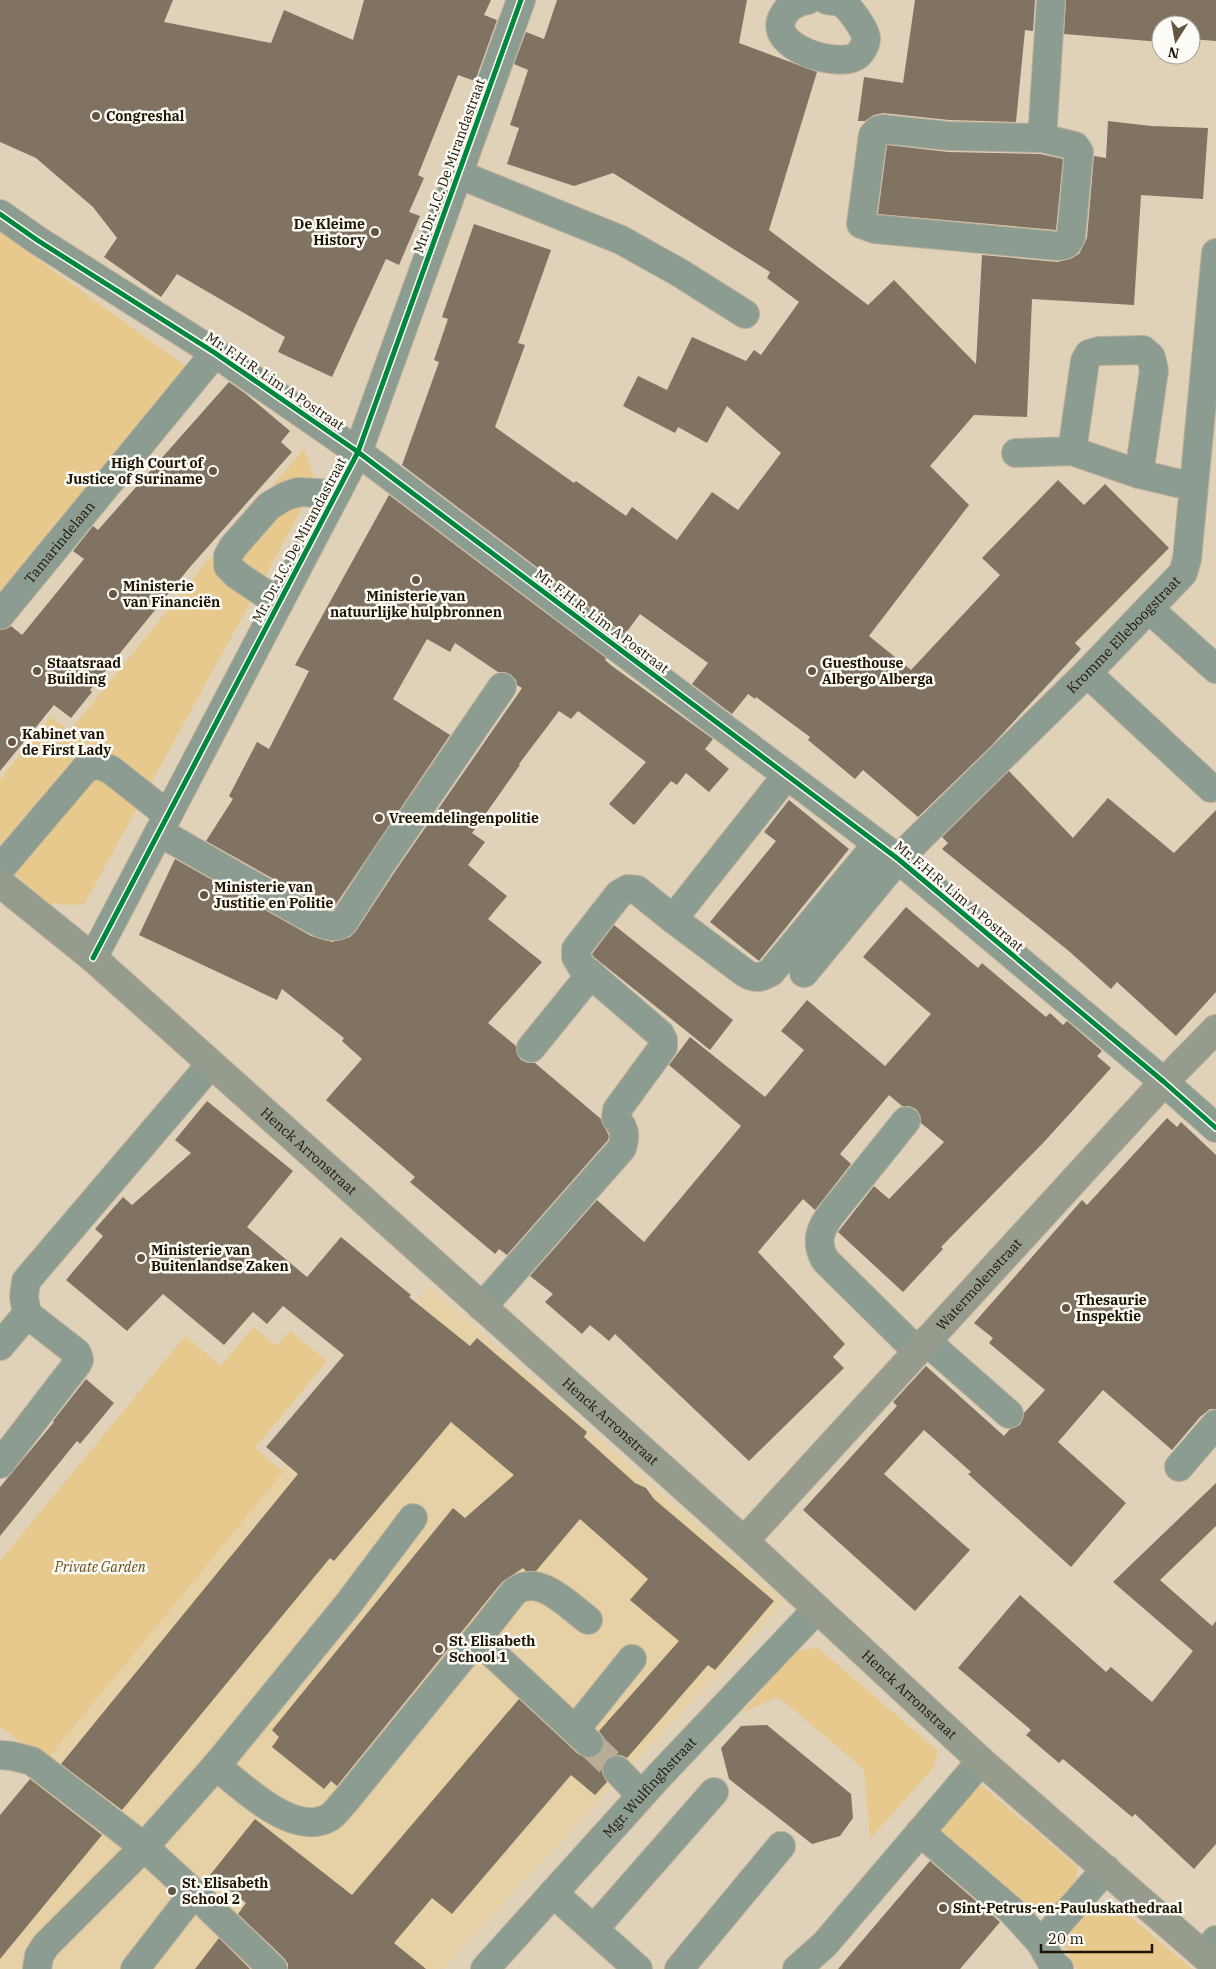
<svg xmlns="http://www.w3.org/2000/svg" width="1216" height="1969" font-family="'IBM Plex Serif',serif">
  <style>
    .built { fill: #e6d0a6 }
    .green { fill: #e7c98e }
    .building { fill: #807361 }
    .lines { fill: none; stroke-linecap: round; stroke-linejoin: round }
    .minor-tunnel { stroke: #b9ac94; stroke-width: 28; stroke-dasharray: 28 14; stroke-linecap: butt }
    .minor-casing { stroke: #baaf9b; stroke-width: 30 }
    .major-casing { stroke: #baaf9b; stroke-width: 30 }
    .minor { stroke: #8c9c91; stroke-width: 28 }
    .major { stroke: #959b8d; stroke-width: 28 }
    .cycleway-casing { stroke: #fdfbf6; stroke-width: 8 }
    .cycleway { stroke: #00873e; stroke-width: 5 }
    .poi-dot { fill: #625743; stroke: #fdfbf6; stroke-width: 2 }
    .labels { text-anchor: middle; stroke-width: 5; stroke-linejoin: round; paint-order: stroke }
    .poi-label { font-size: 14px; font-weight: bold; fill: #1e1504; stroke: #fdfbf6; text-anchor: start }
    .street-label { font-size: 14px; fill: #1e1504; stroke: #fdfbf6 }
    .park-label { font-size: 14px; font-style: italic; fill: #654d18; stroke: #fdfbf6 }
  </style>
  <rect width="100%" height="100%" fill="#e0d2b8"/>
  <path class="built" d="M 429,1287 L 784,1603 L 442,1969 L 0,1969 L 0,1820 Z"/>
  <g class="green">
    <path d="M 0,232 L 192,371 L 0,605 Z"/>
    <path d="M 304,449 L 316,483 L 84,905 L 49,904 L 0,861 L 0,780 L 50,717 L 70,731 L 204,565 Z"/>
    <path d="M 253,1327 L 277,1346 L 290,1331 L 327,1361 L 255,1448 L 283,1472 L 45,1762 L 0,1726 L 0,1561 L 185,1336 L 221,1366 Z"/>
    <path d="M 818,1648 L 938,1751 L 934,1767 L 870,1839 L 864,1769 L 778,1697 L 743,1712 L 795,1651 Z"/>
    <path d="M 982,1786 L 1078,1867 L 1075,1886 L 1062,1900 L 1049,1911 L 1031,1914 L 940,1840 L 939,1819 L 968,1788 Z"/>
    <path d="M 1097,1905 L 1116,1905 L 1192,1969 L 1077,1969 L 1072,1964 L 1065,1941 L 1080,1916 Z"/>
  </g>
  <g class="building">
    <path d="M 0,0 L 173,0 L 164,22 L 271,43 L 284,10 L 353,40 L 364,0 L 491,0 L 484,15 L 497,20 L 475,81 L 458,75 L 418,175 L 424,178 L 409,212 L 420,216 L 399,265 L 386,259 L 332,377 L 278,352 L 285,337 L 177,274 L 161,297 L 104,257 L 117,238 L 93,207 L 36,158 L 0,142 Z"/>
    <path d="M 557,0 L 747,0 L 739,43 L 817,72 L 769,230 L 868,305 L 894,280 L 976,364 L 982,255 L 1057,262 L 1070,259 L 1079,254 L 1087,238 L 1094,156 L 1106,158 L 1108,121 L 1151,126 L 1208,128 L 1203,199 L 1141,195 L 1134,305 L 1032,299 L 1027,417 L 974,415 L 930,466 L 969,505 L 869,636 L 911,670 L 1000,575 L 982,558 L 1058,480 L 1084,505 L 1105,484 L 1169,548 L 1075,643 L 1081,649 L 992,745 L 918,817 L 863,770 L 855,779 L 808,740 L 810,737 L 756,697 L 755,699 L 748,694 L 732,714 L 692,684 L 708,663 L 640,614 L 625,634 L 402,465 L 439,362 L 434,360 L 448,319 L 442,317 L 474,224 L 551,250 L 518,343 L 525,345 L 495,427 L 574,483 L 576,481 L 626,516 L 632,507 L 677,540 L 712,492 L 738,510 L 781,453 L 727,406 L 707,443 L 678,427 L 675,433 L 623,406 L 638,376 L 667,390 L 692,337 L 746,361 L 754,350 L 761,355 L 799,302 L 767,278 L 770,272 L 613,173 L 574,186 L 507,164 L 519,128 L 510,125 L 528,70 L 514,64 L 526,32 L 544,39 Z"/>
    <path d="M 915,0 L 1035,0 L 1033,31 L 1025,30 L 1016,122 L 949,120 L 883,113 L 874,115 L 865,121 L 858,121 L 864,77 L 903,83 Z"/>
    <path d="M 1066,0 L 1216,0 L 1216,41 L 1191,39 L 1191,25 L 1161,25 L 1161,42 L 1064,34 Z"/>
    <path d="M 887,145 L 948,152 L 1040,154 L 1063,159 L 1056,230 L 878,214 Z"/>
    <path d="M 229,382 L 246,394 L 290,431 L 281,442 L 292,452 L 190,567 L 90,690 L 92,692 L 71,718 L 54,705 L 0,771 L 0,630 L 6,629 L 11,626 L 22,635 L 84,559 L 73,551 L 93,526 L 98,530 Z"/>
    <path d="M 389,495 L 606,658 L 605,660 L 612,666 L 713,739 L 705,749 L 729,769 L 709,792 L 686,773 L 677,785 L 671,781 L 634,825 L 609,804 L 646,762 L 578,711 L 571,719 L 559,711 L 519,764 L 520,765 L 472,833 L 485,842 L 468,865 L 507,896 L 488,919 L 542,962 L 488,1023 L 516,1046 L 517,1054 L 521,1060 L 528,1063 L 535,1063 L 601,1119 L 609,1136 L 608,1140 L 507,1255 L 499,1249 L 495,1254 L 410,1182 L 415,1177 L 326,1100 L 362,1059 L 342,1041 L 344,1038 L 282,989 L 277,1000 L 139,935 L 175,859 L 311,936 L 332,942 L 350,937 L 356,931 L 396,870 L 522,688 L 517,685 L 516,680 L 510,674 L 504,672 L 498,672 L 455,643 L 450,652 L 427,639 L 393,699 L 450,735 L 332,910 L 311,900 L 206,841 L 233,799 L 229,796 L 257,742 L 269,749 L 309,671 L 295,665 Z"/>
    <path d="M 1009,771 L 1073,838 L 1108,798 L 1174,853 L 1216,810 L 1216,992 L 1176,1036 L 1117,982 L 1111,989 L 1070,952 L 942,849 L 948,843 L 942,837 Z"/>
    <path d="M 789,800 L 849,849 L 759,961 L 710,922 L 776,841 L 764,832 Z"/>
    <path d="M 906,907 L 978,968 L 982,963 L 1046,1017 L 1050,1013 L 1063,1025 L 1067,1021 L 1102,1051 L 1097,1056 L 1111,1068 L 1044,1142 L 941,1247 L 943,1249 L 903,1292 L 838,1232 L 874,1186 L 889,1199 L 944,1142 L 921,1123 L 920,1115 L 916,1109 L 909,1106 L 902,1106 L 889,1095 L 840,1154 L 851,1164 L 815,1210 L 803,1199 L 758,1252 L 845,1344 L 833,1357 L 844,1368 L 749,1461 L 615,1334 L 609,1341 L 590,1325 L 582,1334 L 545,1302 L 553,1294 L 530,1276 L 597,1200 L 644,1242 L 741,1126 L 669,1065 L 690,1037 L 765,1097 L 804,1050 L 781,1031 L 807,1000 L 885,1066 L 931,1014 L 863,957 Z"/>
    <path d="M 614,925 L 733,1020 L 710,1050 L 594,957 L 592,954 Z"/>
    <path d="M 207,1101 L 293,1171 L 247,1227 L 307,1277 L 341,1237 L 411,1295 L 409,1297 L 470,1346 L 477,1338 L 587,1432 L 584,1437 L 635,1483 L 646,1488 L 654,1499 L 774,1601 L 715,1670 L 708,1665 L 627,1758 L 621,1755 L 614,1755 L 606,1759 L 602,1765 L 602,1773 L 607,1782 L 595,1795 L 571,1775 L 452,1914 L 432,1898 L 394,1943 L 426,1969 L 288,1969 L 288,1964 L 284,1958 L 238,1914 L 246,1903 L 210,1875 L 255,1819 L 352,1895 L 519,1699 L 578,1754 L 586,1758 L 594,1758 L 601,1753 L 604,1746 L 604,1738 L 599,1731 L 679,1641 L 630,1600 L 648,1579 L 580,1519 L 536,1571 L 526,1571 L 523,1568 L 502,1582 L 337,1786 L 331,1781 L 324,1789 L 272,1747 L 279,1737 L 272,1730 L 453,1508 L 465,1518 L 514,1475 L 451,1422 L 334,1561 L 330,1558 L 122,1810 L 61,1764 L 298,1474 L 266,1447 L 344,1355 L 283,1306 L 267,1324 L 253,1312 L 224,1345 L 163,1294 L 127,1331 L 66,1280 L 103,1236 L 95,1229 L 123,1197 L 132,1205 L 191,1153 L 175,1140 Z"/>
    <path d="M 1167,1118 L 1177,1127 L 1181,1122 L 1216,1155 L 1216,1409 L 1210,1409 L 1200,1417 L 1172,1450 L 1103,1390 L 1058,1442 L 1126,1503 L 1071,1567 L 968,1474 L 971,1472 L 924,1430 L 884,1474 L 970,1550 L 915,1611 L 803,1510 L 897,1406 L 893,1402 L 926,1366 L 1004,1436 L 1010,1429 L 1020,1425 L 1024,1413 L 1045,1390 L 989,1343 L 993,1338 L 974,1323 L 1082,1200 L 1087,1205 Z"/>
    <path d="M 86,1379 L 114,1403 L 80,1444 L 77,1441 L 0,1536 L 0,1487 L 54,1422 L 53,1421 Z"/>
    <path d="M 1216,1483 L 1216,1526 L 1160,1580 L 1212,1626 L 1216,1621 L 1216,1844 L 1194,1869 L 1135,1814 L 1132,1817 L 1063,1759 L 1059,1763 L 1026,1735 L 1031,1730 L 958,1668 L 1020,1595 L 1106,1672 L 1111,1667 L 1152,1702 L 1193,1651 L 1113,1582 Z"/>
    <path d="M 767,1725 L 851,1794 L 853,1818 L 840,1836 L 812,1844 L 729,1779 L 721,1748 L 741,1726 Z"/>
    <path d="M 30,1779 L 102,1835 L 0,1959 L 0,1815 Z"/>
    <path d="M 930,1861 L 1000,1922 L 960,1969 L 838,1969 Z"/>
    <path d="M 219,1938 L 250,1969 L 195,1969 Z"/>
  </g>
  <g class="lines">
    <path class="minor-tunnel" d="M 589,1743 L 617,1770"/>
    <g class="minor-casing">
      <g id="minor">
        <path d="M 808,0 C 797,2 788,6 783,16 C 765,47 840,70 858,55 C 862,51 866,44 866,38 C 865,29 850,8 842,3 C 839,1 832,1 827,0"/>
        <path d="M 882,129 L 948,136 L 1042,138 L 1075,146 L 1079,152 L 1071,237 C 1067,245 1065,246 1057,246 L 875,229 L 861,224 L 873,135 L 878,130 Z"/>
        <path d="M 1042,138 L 1051,0"/>
        <path d="M 458,174 L 621,240 L 680,273 L 745,314"/>
        <path d="M 0,214 L 37,240 L 215,353 L 358,452 L 898,859 L 1164,1082 L 1216,1128"/>
        <path d="M 1072,451 L 1085,361 L 1089,354 L 1099,351 L 1143,350 L 1151,357 L 1154,370 L 1139,474"/>
        <path d="M 1016,453 L 1072,451 L 1139,474 L 1177,483 L 1194,484"/>
        <path d="M 279,603 L 237,575 L 228,566 L 228,556 L 233,547 L 269,506 L 284,497 L 298,492 L 336,494"/>
        <path d="M 1149,609 L 1216,669"/>
        <path id="s1" d="M 0,615 L 215,353"/>
        <path d="M 1087,673 L 1211,788"/>
        <path d="M 159,832 L 303,914 C 315,920 330,932 343,923 L 383,861 L 502,687"/>
        <path d="M 0,869 L 85,769 L 97,764 L 111,770 L 168,815"/>
        <path d="M 673,919 L 745,973 C 755,979 761,978 771,972 L 877,844"/>
        <path d="M 93,958 L 358,452 L 521,0"/>
        <path id="s2" d="M 804,973 L 898,859 L 1087,673 L 1183,573 L 1187,559 L 1216,253"/>
        <path d="M 531,1048 L 591,974"/>
        <path d="M 906,1121 L 832,1213 C 820,1228 815,1242 825,1260 L 917,1351"/>
        <path d="M 482,1307 L 622,1148 C 626,1135 625,1129 616,1118 L 617,1110 L 663,1047 L 663,1040 L 660,1034 L 582,967 L 576,957 L 576,949 L 619,894 L 628,889 L 637,890 L 673,919 L 787,775"/>
        <path d="M 926,1341 L 1009,1414"/>
        <path d="M 0,1346 L 27,1314"/>
        <path d="M 0,1464 L 77,1364 L 79,1360 L 77,1353 L 27,1314 L 24,1297 L 26,1281 L 211,1064"/>
        <path d="M 1179,1467 L 1216,1424"/>
        <path d="M 413,1518 L 349,1603 L 216,1766 C 242,1786 294,1839 330,1817 C 336,1813 341,1805 346,1800 L 477,1639"/>
        <path d="M 588,1620 C 569,1606 538,1572 514,1592 L 477,1639 L 589,1743"/>
        <path d="M 575,1730 L 632,1659"/>
        <path d="M 0,1755 L 12,1756 L 32,1761 L 144,1847 L 216,1766"/>
        <path d="M 617,1770 L 641,1795"/>
        <path d="M 920,1832 L 1013,1912 L 1041,1943 L 1052,1963 L 1059,1969"/>
        <path d="M 194,1893 L 273,1969"/>
        <path d="M 553,1893 L 638,1969"/>
        <path d="M 594,1929 L 714,1792"/>
        <path d="M 1041,1943 L 1106,1869"/>
        <path d="M 1204,1954 L 1216,1940"/>
        <path d="M 37,1969 L 39,1956 L 46,1945 L 144,1847 L 194,1893 L 135,1969"/>
        <path id="s3" d="M 485,1969 L 658,1777 L 817,1609"/>
        <path d="M 679,1969 L 781,1846"/>
        <path d="M 797,1969 L 825,1944 L 981,1761"/>
      </g>
    </g>
    <g class="major-casing">
      <g id="major">
        <path id="s4" d="M 0,883 L 93,958 L 744,1541 L 981,1761 L 1216,1966"/>
        <path id="s5" d="M 744,1541 L 1164,1082 L 1216,1029"/>
      </g>
    </g>
    <use href="#minor" class="minor"/>
    <use href="#major" class="major"/>
    <g class="cycleway-casing">
      <g id="cycleway">
        <path d="M 0,214 L 37,240 L 215,353 L 358,452 L 898,859 L 1164,1082 L 1216,1128"/>
        <path d="M 93,958 L 358,452 L 521,0"/>
      </g>
    </g>
    <use href="#cycleway" class="cycleway"/>
  </g>
  <g class="poi-dot">
    <circle cx="96" cy="116" r="5"/>
    <circle cx="375" cy="232" r="5"/>
    <circle cx="213" cy="471" r="5"/>
    <circle cx="416" cy="580" r="5"/>
    <circle cx="113" cy="594" r="5"/>
    <circle cx="37" cy="671" r="5"/>
    <circle cx="812" cy="671" r="5"/>
    <circle cx="12" cy="742" r="5"/>
    <circle cx="379" cy="818" r="5"/>
    <circle cx="204" cy="895" r="5"/>
    <circle cx="141" cy="1258" r="5"/>
    <circle cx="1066" cy="1308" r="5"/>
    <circle cx="439" cy="1649" r="5"/>
    <circle cx="172" cy="1891" r="5"/>
    <circle cx="943" cy="1908" r="5"/>
  </g>
  <g class="labels">
    <g class="poi-label">
      <text x="106" y="121">Congreshal</text>
      <text x="365" y="229" text-anchor="end">De Kleime<tspan x="365" dy="16">History</tspan></text>
      <text x="203" y="468" text-anchor="end">High Court of<tspan x="203" dy="16">Justice of Suriname</tspan></text>
      <text x="123" y="591">Ministerie<tspan x="123" dy="16">van Financiën</tspan></text>
      <text x="416" y="601" text-anchor="middle">Ministerie van<tspan x="416" dy="16">natuurlijke hulpbronnen</tspan></text>
      <text x="47" y="668">Staatsraad<tspan x="47" dy="16">Building</tspan></text>
      <text x="822" y="668">Guesthouse<tspan x="822" dy="16">Albergo Alberga</tspan></text>
      <text x="22" y="739">Kabinet van<tspan x="22" dy="16">de First Lady</tspan></text>
      <text x="389" y="823">Vreemdelingenpolitie</text>
      <text x="214" y="892">Ministerie van<tspan x="214" dy="16">Justitie en Politie</tspan></text>
      <text x="151" y="1255">Ministerie van<tspan x="151" dy="16">Buitenlandse Zaken</tspan></text>
      <text x="1076" y="1305">Thesaurie<tspan x="1076" dy="16">Inspektie</tspan></text>
      <text x="449" y="1646">St. Elisabeth<tspan x="449" dy="16">School 1</tspan></text>
      <text x="182" y="1888">St. Elisabeth<tspan x="182" dy="16">School 2</tspan></text>
      <text x="953" y="1913">Sint-Petrus-en-Pauluskathedraal</text>
    </g>
    <g class="street-label">
      <text transform="translate(449 166) rotate(-70)" y="5">Mr. Dr. J.C. De Mirandastraat</text>
      <text transform="translate(275 381) rotate(34)" y="5">Mr. F.H.R. Lim A Postraat</text>
      <text transform="translate(299 540) rotate(-62)" y="5">Mr. Dr. J.C. De Mirandastraat</text>
      <text dy="5" stroke="none"><textPath href="#s1" startOffset="94">Tamarindelaan</textPath></text>
      <text transform="translate(602 621) rotate(37)" y="5">Mr. F.H.R. Lim A Postraat</text>
      <text dy="5" stroke="none"><textPath href="#s2" startOffset="466">Kromme Elleboogstraat</textPath></text>
      <text transform="translate(959 896) rotate(40)" y="5">Mr. F.H.R. Lim A Postraat</text>
      <text dy="5" stroke="none"><textPath href="#s4" startOffset="409">Henck Arronstraat</textPath></text>
      <text dy="5" stroke="none"><textPath href="#s5" startOffset="348">Watermolenstraat</textPath></text>
      <text dy="5" stroke="none"><textPath href="#s4" startOffset="814">Henck Arronstraat</textPath></text>
      <text dy="5" stroke="none"><textPath href="#s4" startOffset="1219">Henck Arronstraat</textPath></text>
      <text dy="5" stroke="none"><textPath href="#s3" startOffset="245">Mgr. Wulfinghstraat</textPath></text>
    </g>
    <g class="park-label">
      <text x="100" y="1572">Private Garden</text>
    </g>
  </g>
  <g transform="translate(1176 40) rotate(191)"><circle r="24" fill="#fdfbf6" stroke="#a49f95"/>
  <path d="M0-4L9 19L0 12L-9 19Z" fill="#625743"/>
  <text y="-8" font-size="14" font-weight="bold" text-anchor="middle" fill="#1e1504">N</text>
  </g>
  <path d="M1041 1944v8h111v-8" fill="none" stroke="#1e1504" stroke-width="2.5"/>
  <text x="1048" y="1944" font-size="15" fill="#1e1504" stroke="#fdfbf6" stroke-width="4" paint-order="stroke">20 m</text>
</svg>
